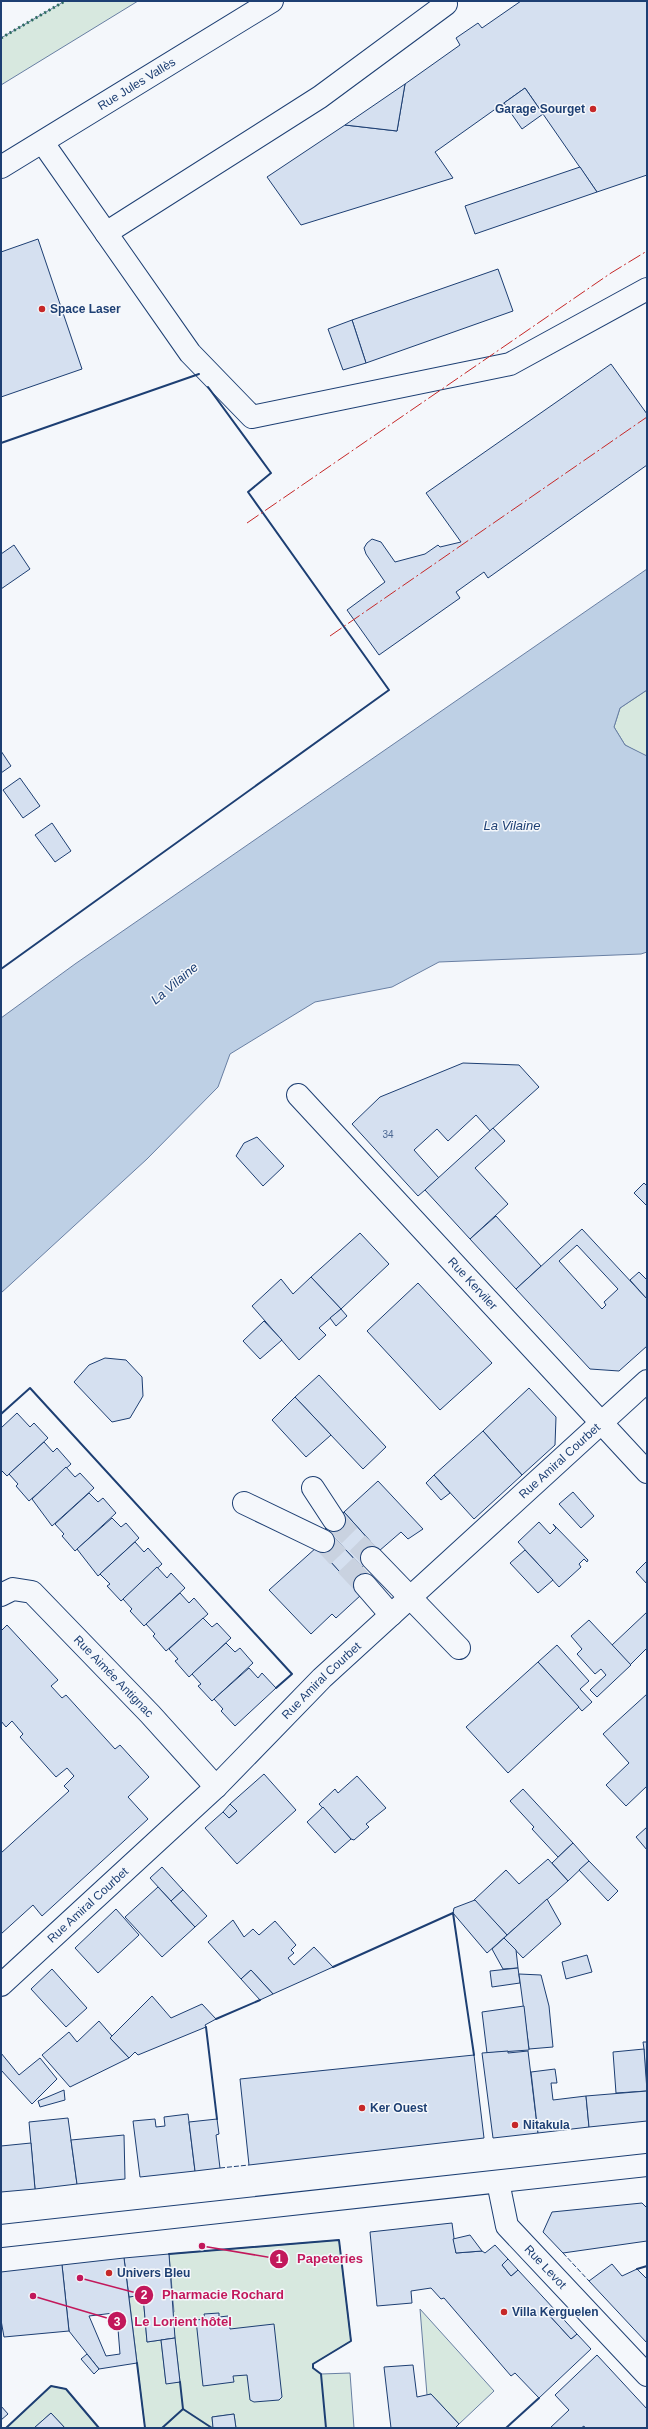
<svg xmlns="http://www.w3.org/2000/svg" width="648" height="2429" font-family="Arial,sans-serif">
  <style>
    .green { fill: #d7e8df; stroke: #687fa3 }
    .water { fill: #bed0e5; stroke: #687fa3 }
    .building { fill: #d5e0f0; stroke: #1d3f73; fill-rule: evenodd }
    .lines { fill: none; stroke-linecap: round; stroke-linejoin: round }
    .minor-tunnel { stroke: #c9d2e0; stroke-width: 22; stroke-dasharray: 22 11; stroke-linecap: butt }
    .minor-casing { stroke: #1d3f73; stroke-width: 24 }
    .major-casing { stroke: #1d3f73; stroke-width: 24 }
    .minor { stroke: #f4f7fb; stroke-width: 22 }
    .major { stroke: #f4f7fb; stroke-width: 22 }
    .hedge { stroke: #2c6c60; stroke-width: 3; stroke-dasharray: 2 3; stroke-linecap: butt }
    .fence { stroke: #1d3f73; stroke-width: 1; stroke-dasharray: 5 2; stroke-linecap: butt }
    .wall { stroke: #1d3f73; stroke-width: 2 }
    .power { stroke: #c62828; stroke-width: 1; stroke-dasharray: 14 3 2 3; stroke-linecap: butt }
    .poi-dot { fill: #c62828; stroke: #f4f7fb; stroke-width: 1.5 }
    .labels { text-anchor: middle; stroke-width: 3; stroke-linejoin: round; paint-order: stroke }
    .number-label { font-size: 10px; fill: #4b6792 }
    .street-label { font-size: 12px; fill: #1d3f73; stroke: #f4f7fb }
    .poi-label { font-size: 12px; font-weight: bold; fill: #1d3f73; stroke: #f4f7fb; text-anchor: start }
    .water-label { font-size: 13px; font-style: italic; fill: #1d3f73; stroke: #f4f7fb }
    .leader { fill: none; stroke: #c2185b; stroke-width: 1.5 }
    .callout-dot { fill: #c2185b; stroke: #f4f7fb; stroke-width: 1.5 }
    .mark-label { font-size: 12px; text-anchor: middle; font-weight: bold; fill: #fff }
    .callout-label { font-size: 13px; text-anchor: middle; font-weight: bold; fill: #c2185b; stroke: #f4f7fb; stroke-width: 3; stroke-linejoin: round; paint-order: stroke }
  </style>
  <rect width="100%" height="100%" fill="#f4f7fb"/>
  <g class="green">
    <path d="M 65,1 L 138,1 L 1,85 L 1,38 Z"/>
    <path d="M 647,690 L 647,756 L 645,756 L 625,745 L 614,727 L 620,708 Z"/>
    <path d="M 339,2240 L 351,2341 L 313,2364 L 313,2368 L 321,2374 L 350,2373 L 354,2428 L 236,2428 L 234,2414 L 212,2417 L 213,2428 L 145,2428 L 129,2297 L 143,2295 L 147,2342 L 161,2340 L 166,2383 L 180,2382 L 172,2313 L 174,2312 L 169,2254 Z"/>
    <path d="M 420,2309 L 494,2391 L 459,2424 L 431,2394 L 427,2395 Z"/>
    <path d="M 51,2386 L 66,2389 L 99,2428 L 65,2428 L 51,2413 L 34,2428 L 6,2428 Z"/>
  </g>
  <path class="water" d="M 647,569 L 647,690 L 620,708 L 614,727 L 625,745 L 647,756 L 647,952 L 641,954 L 439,962 L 392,987 L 315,1002 L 230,1054 L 218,1087 L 147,1159 L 1,1293 L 1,1018 L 75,964 Z"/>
  <g class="building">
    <path d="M 521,1 L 647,1 L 647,175 L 597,192 L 525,88 L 435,152 L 453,178 L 301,225 L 267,177 L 345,125 L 397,131 L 405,84 L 460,45 L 456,38 L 478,23 L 482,28 Z"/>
    <path d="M 405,84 L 397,131 L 345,125 Z"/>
    <path d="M 525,88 L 543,114 L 522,129 L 504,103 Z"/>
    <path d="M 580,167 L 597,192 L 475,234 L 465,206 Z"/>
    <path d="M 38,239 L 82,369 L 1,397 L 1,252 Z"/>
    <path d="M 498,269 L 513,311 L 366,363 L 352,320 Z"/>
    <path d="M 352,320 L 366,363 L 343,370 L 328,329 Z"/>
    <path d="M 611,364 L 647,414 L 647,465 L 488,578 L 484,572 L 456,592 L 460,598 L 379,655 L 347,610 L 385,582 L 366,554 L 364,548 L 367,543 L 372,539 L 381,542 L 395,562 L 425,554 L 438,545 L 440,547 L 461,542 L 426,493 Z"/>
    <path d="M 14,545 L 30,569 L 1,589 L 1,554 Z"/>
    <path d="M 1,751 L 11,766 L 1,773 Z"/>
    <path d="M 20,778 L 40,806 L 23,818 L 3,790 Z"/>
    <path d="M 52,823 L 71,851 L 55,862 L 35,835 Z"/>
    <path d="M 463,1063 L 519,1065 L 539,1087 L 490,1131 L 476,1115 L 448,1141 L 437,1129 L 414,1150 L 439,1178 L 418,1196 L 352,1124 L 380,1097 Z"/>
    <path d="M 493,1128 L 505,1141 L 475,1168 L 508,1204 L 470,1239 L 425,1190 Z"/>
    <path d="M 257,1137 L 284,1166 L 263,1186 L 236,1156 L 244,1143 Z"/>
    <path d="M 644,1183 L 647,1186 L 647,1206 L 634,1193 Z"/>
    <path d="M 496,1216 L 541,1266 L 516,1289 L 470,1239 Z"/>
    <path d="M 582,1229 L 647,1299 L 647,1346 L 619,1371 L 590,1369 L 516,1289 ZM 577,1245 L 618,1289 L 604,1302 L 606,1305 L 602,1309 L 559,1261 Z"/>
    <path d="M 360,1233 L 389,1264 L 341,1309 L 311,1277 Z"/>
    <path d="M 639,1272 L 647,1280 L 647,1299 L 630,1280 Z"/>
    <path d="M 311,1277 L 341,1309 L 319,1328 L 326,1335 L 299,1360 L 252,1306 L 281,1279 L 293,1294 Z"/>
    <path d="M 418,1283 L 492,1363 L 440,1410 L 367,1331 Z"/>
    <path d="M 341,1309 L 347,1316 L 336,1326 L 330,1318 Z"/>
    <path d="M 264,1321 L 282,1340 L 260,1359 L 243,1341 Z"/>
    <path d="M 105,1358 L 126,1360 L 142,1377 L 143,1396 L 130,1418 L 112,1422 L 74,1382 L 89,1365 Z"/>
    <path d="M 319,1375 L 386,1447 L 363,1469 L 295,1397 Z"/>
    <path d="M 529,1388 L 556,1417 L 555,1445 L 522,1475 L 483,1431 Z"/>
    <path d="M 295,1397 L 331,1435 L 306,1457 L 272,1420 Z"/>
    <path d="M 17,1413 L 30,1427 L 34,1423 L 48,1438 L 7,1476 L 1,1470 L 1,1428 Z"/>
    <path d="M 483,1431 L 522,1475 L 474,1519 L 434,1475 Z"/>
    <path d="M 44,1442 L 53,1452 L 57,1448 L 71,1464 L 29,1501 L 16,1486 L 18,1484 L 9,1474 Z"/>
    <path d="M 66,1467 L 75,1477 L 80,1473 L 94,1488 L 52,1526 L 32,1499 Z"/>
    <path d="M 434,1475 L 450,1493 L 441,1500 L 426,1483 Z"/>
    <path d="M 378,1481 L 423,1529 L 408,1539 L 401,1532 L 379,1551 L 344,1512 Z"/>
    <path d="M 573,1492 L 594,1516 L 581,1528 L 559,1504 Z"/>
    <path d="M 89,1493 L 98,1502 L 103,1498 L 116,1513 L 75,1551 L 62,1536 L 64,1534 L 55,1524 Z"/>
    <path d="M 344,1512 L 379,1551 L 362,1567 L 325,1528 Z"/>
    <path d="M 112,1518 L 121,1527 L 126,1523 L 139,1538 L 98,1576 L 77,1549 Z"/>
    <path d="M 539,1522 L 550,1534 L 556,1528 L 553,1524 L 588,1560 L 587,1562 L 584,1559 L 579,1564 L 581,1567 L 559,1587 L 518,1542 Z"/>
    <path d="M 331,1534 L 372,1578 L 357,1591 L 317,1547 Z"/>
    <path d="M 135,1542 L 144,1552 L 148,1548 L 162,1564 L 121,1601 L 107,1586 L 110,1584 L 100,1574 Z"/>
    <path d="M 317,1547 L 361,1595 L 336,1618 L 332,1614 L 311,1634 L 269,1590 Z"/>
    <path d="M 525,1550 L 553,1580 L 538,1593 L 510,1563 Z"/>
    <path d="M 647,1561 L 647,1584 L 636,1572 Z"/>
    <path d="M 157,1567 L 167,1578 L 171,1573 L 185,1588 L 144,1626 L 130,1611 L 132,1609 L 123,1599 Z"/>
    <path d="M 180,1593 L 189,1603 L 194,1598 L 208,1614 L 166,1651 L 153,1636 L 155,1634 L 146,1624 Z"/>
    <path d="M 647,1612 L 647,1648 L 630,1665 L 612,1645 Z"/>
    <path d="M 203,1618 L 212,1627 L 217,1623 L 231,1638 L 189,1677 L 175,1661 L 178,1659 L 169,1649 Z"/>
    <path d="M 589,1620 L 631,1665 L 597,1697 L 590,1690 L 606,1675 L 601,1669 L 595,1674 L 577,1654 L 582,1649 L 571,1636 Z"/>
    <path d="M 7,1625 L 58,1680 L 51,1686 L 62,1698 L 66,1695 L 115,1749 L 120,1745 L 149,1777 L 128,1797 L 148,1819 L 42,1916 L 33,1905 L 1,1934 L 1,1853 L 69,1791 L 64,1786 L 74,1776 L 67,1768 L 56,1777 L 20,1737 L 23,1734 L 12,1721 L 6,1727 L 1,1721 L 1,1631 Z"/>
    <path d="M 226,1643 L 235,1652 L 240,1648 L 253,1663 L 212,1701 L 198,1686 L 201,1684 L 192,1674 Z"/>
    <path d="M 557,1645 L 589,1681 L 580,1689 L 592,1702 L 582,1711 L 538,1662 Z"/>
    <path d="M 538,1662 L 579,1707 L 508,1773 L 466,1727 Z"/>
    <path d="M 249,1668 L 258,1678 L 262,1673 L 276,1688 L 235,1726 L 221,1711 L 223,1709 L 214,1699 Z"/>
    <path d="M 647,1694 L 647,1786 L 626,1806 L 606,1785 L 629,1763 L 603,1734 Z"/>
    <path d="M 264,1774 L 296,1810 L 237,1864 L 205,1828 L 223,1812 L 229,1818 L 237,1811 L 230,1804 Z"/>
    <path d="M 357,1776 L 386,1808 L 366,1824 L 369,1827 L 354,1840 L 351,1839 L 319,1804 L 335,1789 L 338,1793 Z"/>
    <path d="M 523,1789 L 573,1843 L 558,1857 L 532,1829 L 534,1827 L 510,1801 Z"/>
    <path d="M 230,1804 L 237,1811 L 229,1818 L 223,1812 Z"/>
    <path d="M 323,1807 L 351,1839 L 335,1853 L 307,1822 Z"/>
    <path d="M 647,1827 L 647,1850 L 636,1837 Z"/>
    <path d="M 573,1843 L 589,1861 L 568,1881 L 552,1863 Z"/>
    <path d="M 548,1859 L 568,1881 L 507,1935 L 474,1900 L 506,1870 L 519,1884 Z"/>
    <path d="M 589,1861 L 618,1891 L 608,1901 L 579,1870 Z"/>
    <path d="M 162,1867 L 183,1890 L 171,1901 L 150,1878 Z"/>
    <path d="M 158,1887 L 195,1927 L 162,1957 L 125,1917 Z"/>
    <path d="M 183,1890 L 207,1916 L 195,1927 L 171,1901 Z"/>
    <path d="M 547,1899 L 561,1924 L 523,1958 L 504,1938 Z"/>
    <path d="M 475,1900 L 507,1935 L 487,1953 L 453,1913 L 454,1908 Z"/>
    <path d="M 116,1909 L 139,1935 L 98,1973 L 75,1948 Z"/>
    <path d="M 233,1920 L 244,1937 L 253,1929 L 259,1935 L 275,1921 L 296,1945 L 291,1950 L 294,1953 L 288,1958 L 294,1965 L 314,1947 L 333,1967 L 273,1994 L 251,1970 L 241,1979 L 208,1942 Z"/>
    <path d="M 504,1938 L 516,1950 L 518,1968 L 503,1969 L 492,1949 Z"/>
    <path d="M 587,1955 L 592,1972 L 566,1979 L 562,1962 Z"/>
    <path d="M 518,1968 L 520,1983 L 492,1987 L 490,1971 Z"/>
    <path d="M 52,1969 L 87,2008 L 66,2027 L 31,1989 Z"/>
    <path d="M 251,1970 L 273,1994 L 260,2000 L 241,1979 Z"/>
    <path d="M 519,1974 L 541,1975 L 549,2006 L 553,2047 L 529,2049 Z"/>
    <path d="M 152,1996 L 171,2018 L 202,2004 L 216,2019 L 205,2025 L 206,2027 L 138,2055 L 135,2052 L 129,2058 L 110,2038 Z"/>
    <path d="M 524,2006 L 529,2050 L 487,2053 L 482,2012 Z"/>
    <path d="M 99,2021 L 112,2036 L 110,2038 L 129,2058 L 70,2087 L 42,2055 L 69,2032 L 77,2042 Z"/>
    <path d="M 643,2042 L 647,2042 L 646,2084 L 644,2049 Z"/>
    <path d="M 644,2049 L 647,2091 L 616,2093 L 613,2052 Z"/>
    <path d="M 508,2051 L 508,2053 L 528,2051 L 538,2133 L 493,2138 L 482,2053 Z"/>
    <path d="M 1,2053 L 19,2075 L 40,2058 L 57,2079 L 32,2104 L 1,2070 Z"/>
    <path d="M 474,2055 L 484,2138 L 249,2165 L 240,2079 Z"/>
    <path d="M 555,2069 L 557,2083 L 551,2083 L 553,2100 L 586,2096 L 589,2127 L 538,2133 L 531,2072 Z"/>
    <path d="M 64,2090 L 65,2100 L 40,2107 L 38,2101 Z"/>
    <path d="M 647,2091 L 647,2121 L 589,2127 L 586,2096 Z"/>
    <path d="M 188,2114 L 195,2171 L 140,2177 L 133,2121 L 155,2119 L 156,2127 L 165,2126 L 164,2117 Z"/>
    <path d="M 68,2118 L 77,2184 L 35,2189 L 29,2122 Z"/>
    <path d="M 217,2119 L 219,2134 L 216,2135 L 220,2168 L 195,2171 L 189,2122 Z"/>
    <path d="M 124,2135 L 125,2179 L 77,2184 L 71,2140 Z"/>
    <path d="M 31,2143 L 35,2189 L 1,2192 L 1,2146 Z"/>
    <path d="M 642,2203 L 647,2208 L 647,2241 L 563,2253 L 543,2232 L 552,2212 Z"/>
    <path d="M 452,2223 L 456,2253 L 482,2251 L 485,2253 L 495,2245 L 508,2259 L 502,2265 L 511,2276 L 518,2270 L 555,2310 L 549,2315 L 571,2339 L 577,2334 L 591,2349 L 539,2398 L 515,2373 L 511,2376 L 444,2298 L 441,2299 L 431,2288 L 411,2291 L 412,2303 L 377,2306 L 370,2232 Z"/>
    <path d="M 470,2235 L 482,2251 L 456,2253 L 453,2239 Z"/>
    <path d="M 169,2254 L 175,2338 L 147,2342 L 143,2295 L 129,2297 L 124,2258 Z"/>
    <path d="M 124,2258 L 137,2363 L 99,2369 L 69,2331 L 62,2265 ZM 122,2312 L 123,2324 L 118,2329 L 120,2354 L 106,2356 L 89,2316 Z"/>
    <path d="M 508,2259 L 518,2270 L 511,2276 L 502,2265 Z"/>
    <path d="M 612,2264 L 622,2276 L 637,2269 L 647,2279 L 647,2343 L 589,2281 Z"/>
    <path d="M 62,2265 L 69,2331 L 4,2337 L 1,2320 L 1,2272 Z"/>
    <path d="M 555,2310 L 577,2334 L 571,2339 L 549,2315 Z"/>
    <path d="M 219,2313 L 219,2317 L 228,2316 L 230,2329 L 274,2324 L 282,2397 L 279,2400 L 254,2402 L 250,2400 L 247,2375 L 233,2376 L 234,2382 L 203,2386 L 196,2320 L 205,2319 L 204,2314 Z"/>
    <path d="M 175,2338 L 180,2382 L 166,2384 L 161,2340 Z"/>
    <path d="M 87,2354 L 99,2369 L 94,2374 L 81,2359 Z"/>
    <path d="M 597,2355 L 647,2409 L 647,2428 L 585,2428 L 584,2426 L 581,2428 L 550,2428 L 569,2410 L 555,2395 Z"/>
    <path d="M 413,2365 L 417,2397 L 431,2394 L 459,2424 L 455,2428 L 391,2428 L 384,2367 Z"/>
    <path d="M 1,2406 L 8,2414 L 1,2420 Z"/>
    <path d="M 51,2413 L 65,2428 L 34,2428 Z"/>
    <path d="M 234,2414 L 236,2428 L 213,2428 L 212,2417 Z"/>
  </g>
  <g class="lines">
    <g class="minor-tunnel">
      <path d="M 334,1520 L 372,1558"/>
      <path d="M 323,1541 L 365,1585"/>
    </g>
    <g class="minor-casing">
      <g id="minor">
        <path d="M 43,143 L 190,353 L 252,417 L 510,364 L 647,289"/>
        <path d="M 106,233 L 320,97 L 446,4 L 444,1"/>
        <path id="s1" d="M 298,1095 L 647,1472"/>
        <path d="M 313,1488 L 334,1520"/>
        <path d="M 244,1503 L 323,1541"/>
        <path d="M 372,1558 L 459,1648"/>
        <path d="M 365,1585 L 391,1615"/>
        <path id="s2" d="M 1,1595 L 13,1589 L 32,1592 L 150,1714 L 216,1787"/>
        <path id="s3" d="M 1,1985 L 216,1787 L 322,1678 L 647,1381"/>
        <path id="s4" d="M 498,2182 L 507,2226 L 647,2375"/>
      </g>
    </g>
    <g class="major-casing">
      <g id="major">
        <path id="s5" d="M 1,167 L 272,1"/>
        <path d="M 1,2236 L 647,2165"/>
      </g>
    </g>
    <use href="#minor" class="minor"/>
    <use href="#major" class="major"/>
    <path class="hedge" d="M 1,38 L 65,1"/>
    <g class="fence">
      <path d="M 220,2168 L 249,2165"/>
      <path d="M 563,2253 L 589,2281"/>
    </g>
    <g class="wall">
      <path d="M 1,443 L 199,374"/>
      <path d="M 1,969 L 389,690 L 248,492 L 271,473 L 208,387"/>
      <path d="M 1,1414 L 30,1388 L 292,1674 L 276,1688"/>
      <path d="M 333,1967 L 453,1913 L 474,2055"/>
      <path d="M 216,2019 L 260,2000"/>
      <path d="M 206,2027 L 217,2119"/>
      <path d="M 169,2254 L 339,2240 L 351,2341 L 313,2364 L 313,2368 L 321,2374 L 326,2428"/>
      <path d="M 637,2269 L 647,2266"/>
      <path d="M 137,2363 L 145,2428"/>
      <path d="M 183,2409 L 212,2428"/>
      <path d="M 6,2428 L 51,2386 L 66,2389 L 99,2428"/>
      <path d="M 162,2428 L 183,2409 L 180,2382"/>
      <path d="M 506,2428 L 539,2398"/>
    </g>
    <g class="power">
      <path d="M 247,523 L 611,273 L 647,251"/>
      <path d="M 330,636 L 647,417"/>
    </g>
  </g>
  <g class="poi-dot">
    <circle cx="593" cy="109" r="4"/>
    <circle cx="42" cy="309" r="4"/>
    <circle cx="362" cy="2108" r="4"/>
    <circle cx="515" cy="2125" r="4"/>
    <circle cx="109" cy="2273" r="4"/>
    <circle cx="504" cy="2312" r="4"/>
  </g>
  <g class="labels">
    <g class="number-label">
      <text x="388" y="1138">34</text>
    </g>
    <g class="street-label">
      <text dy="4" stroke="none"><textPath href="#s5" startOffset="159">Rue Jules Vallès</textPath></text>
      <text dy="4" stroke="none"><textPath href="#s1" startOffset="257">Rue Kerviler</textPath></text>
      <text dy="4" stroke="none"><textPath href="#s3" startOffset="766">Rue Amiral Courbet</textPath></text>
      <text dy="4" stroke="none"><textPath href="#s2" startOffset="150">Rue Aimée Antignac</textPath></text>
      <text dy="4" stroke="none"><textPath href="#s3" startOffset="442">Rue Amiral Courbet</textPath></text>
      <text dy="4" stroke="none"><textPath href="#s3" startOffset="118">Rue Amiral Courbet</textPath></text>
      <text dy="4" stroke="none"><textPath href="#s4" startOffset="101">Rue Levot</textPath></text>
    </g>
    <g class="poi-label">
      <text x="585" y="113" text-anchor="end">Garage Sourget</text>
      <text x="50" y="313">Space Laser</text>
      <text x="370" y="2112">Ker Ouest</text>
      <text x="523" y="2129">Nitakula</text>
      <text x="117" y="2277">Univers Bleu</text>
      <text x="512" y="2316">Villa Kerguelen</text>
    </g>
    <g class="water-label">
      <text x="512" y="830">La Vilaine</text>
      <text transform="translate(174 983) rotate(-40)" y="5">La Vilaine</text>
    </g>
  </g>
  <path class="leader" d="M202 2246L279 2259M80 2278L144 2295M33 2296L117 2321"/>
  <g class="callout-dot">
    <circle cx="202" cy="2246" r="4"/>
    <circle cx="80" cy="2278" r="4"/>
    <circle cx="33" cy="2296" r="4"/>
    <circle cx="279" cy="2259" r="10"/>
    <circle cx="144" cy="2295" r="10"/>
    <circle cx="117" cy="2321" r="10"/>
  </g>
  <g class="mark-label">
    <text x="279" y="2263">1</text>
    <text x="144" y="2299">2</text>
    <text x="117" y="2326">3</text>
  </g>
  <g class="callout-label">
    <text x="330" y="2263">Papeteries</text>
    <text x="223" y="2299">Pharmacie Rochard</text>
    <text x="183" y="2326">Le Lorient hôtel</text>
  </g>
  <rect width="648" height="2429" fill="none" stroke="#1d3f73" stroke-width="4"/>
</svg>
